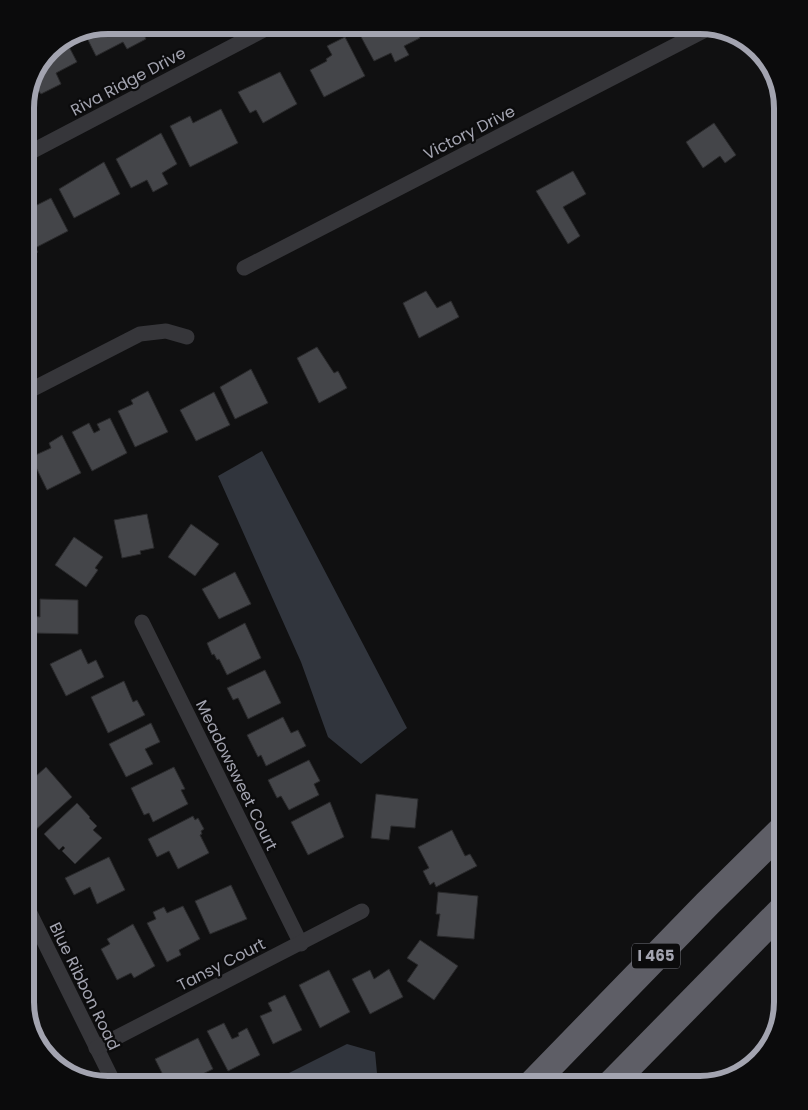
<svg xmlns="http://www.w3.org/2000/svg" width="808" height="1110" font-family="Poppins,sans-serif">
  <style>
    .water { fill: #31353d }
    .building { fill: #444549; stroke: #2a2a2c }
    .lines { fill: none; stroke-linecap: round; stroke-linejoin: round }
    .street { stroke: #36363a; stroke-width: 15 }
    .highway { stroke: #5e5e66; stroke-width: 28 }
    .labels { text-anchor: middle; stroke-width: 4.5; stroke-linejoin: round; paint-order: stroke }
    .shield { fill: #0b0b0c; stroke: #75767f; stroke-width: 1 }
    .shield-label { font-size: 15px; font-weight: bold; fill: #a3a4b0 }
    .street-label { font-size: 16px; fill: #a3a4b0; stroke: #0b0b0c }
    .rim { fill: none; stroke: #a3a4b0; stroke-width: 6 }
  </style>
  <rect width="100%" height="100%" fill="#101011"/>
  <g class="water">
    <path d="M 262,451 L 407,728 L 361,764 L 328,737 L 301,662 L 218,476 Z"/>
    <path d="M 347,1044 L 375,1052 L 377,1073 L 366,1085 L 265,1085 Z"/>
  </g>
  <g class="building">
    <path d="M 108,25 L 139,25 L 146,39 L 127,49 L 123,42 L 96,56 L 85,34 Z"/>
    <path d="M 374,25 L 413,25 L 420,38 L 404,46 L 409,55 L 395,62 L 391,53 L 374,61 L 359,33 Z"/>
    <path d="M 426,25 L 444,25 L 430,32 Z"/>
    <path d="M 345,37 L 365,76 L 324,97 L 310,70 L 327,61 L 326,59 L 332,55 L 327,46 Z"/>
    <path d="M 66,41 L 77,62 L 56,73 L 61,84 L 41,94 L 34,85 L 53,46 Z"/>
    <path d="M 280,72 L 297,104 L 263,123 L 256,110 L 250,113 L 238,92 Z"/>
    <path d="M 221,109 L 238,143 L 190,167 L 170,126 L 190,116 L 193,123 Z"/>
    <path d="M 714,123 L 736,155 L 725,163 L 720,156 L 703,168 L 686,142 Z"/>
    <path d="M 161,133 L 177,164 L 162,173 L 168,184 L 153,192 L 147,180 L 131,188 L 116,159 Z"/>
    <path d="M 104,162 L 120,194 L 74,218 L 59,189 Z"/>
    <path d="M 573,171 L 586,194 L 563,207 L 580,236 L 568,244 L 536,191 Z"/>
    <path d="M 51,198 L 68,231 L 35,248 L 38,252 L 27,257 L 25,211 Z"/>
    <path d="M 426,291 L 437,308 L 451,301 L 459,317 L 419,338 L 403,303 Z"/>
    <path d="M 317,347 L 334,373 L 338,371 L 347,388 L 319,403 L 297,358 Z"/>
    <path d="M 251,369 L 268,403 L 235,419 L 220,387 Z"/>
    <path d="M 148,391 L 168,432 L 135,447 L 118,411 L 133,404 L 131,400 Z"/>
    <path d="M 214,392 L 230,425 L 196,441 L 180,410 Z"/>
    <path d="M 110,418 L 127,453 L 92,471 L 72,432 L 89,423 L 94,433 L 100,430 L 97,424 Z"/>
    <path d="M 62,435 L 81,473 L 47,490 L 31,457 L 51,448 L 49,443 Z"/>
    <path d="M 25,481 L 34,487 L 29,495 L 32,498 L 25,512 Z"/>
    <path d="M 147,514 L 154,548 L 140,551 L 141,554 L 122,558 L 114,520 Z"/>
    <path d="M 191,524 L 219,544 L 195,576 L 168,557 Z"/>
    <path d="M 74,537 L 103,557 L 95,568 L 98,570 L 86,587 L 55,565 Z"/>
    <path d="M 235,572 L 251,604 L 219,619 L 202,589 Z"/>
    <path d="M 40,599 L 78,600 L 78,634 L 32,633 L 33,616 L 40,617 Z"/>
    <path d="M 245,623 L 261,658 L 227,675 L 219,659 L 217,660 L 214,654 L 212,655 L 207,643 Z"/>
    <path d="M 81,649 L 88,664 L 96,660 L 104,677 L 66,696 L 50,664 Z"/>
    <path d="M 265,670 L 281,703 L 248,719 L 238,698 L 233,700 L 227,688 Z"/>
    <path d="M 124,681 L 133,702 L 137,700 L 145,715 L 108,733 L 91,697 Z"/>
    <path d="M 283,717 L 291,733 L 298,730 L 306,746 L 266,766 L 261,755 L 258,757 L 247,735 Z"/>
    <path d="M 151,723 L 160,742 L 145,749 L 153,764 L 126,777 L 109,744 Z"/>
    <path d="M 28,746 L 37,752 L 25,769 L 25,750 Z"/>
    <path d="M 309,760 L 320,781 L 314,784 L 319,795 L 289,810 L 281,796 L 277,798 L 268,780 Z"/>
    <path d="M 46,767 L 72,797 L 32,833 L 25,826 L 25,813 L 36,803 L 25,791 L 25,786 Z"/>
    <path d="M 174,767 L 185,789 L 181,790 L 188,804 L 153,822 L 149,813 L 144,815 L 131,788 Z"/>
    <path d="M 376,794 L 418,799 L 415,828 L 391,826 L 389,840 L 371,838 Z"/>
    <path d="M 330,802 L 344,837 L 308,855 L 291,822 Z"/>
    <path d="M 77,803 L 90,817 L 89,818 L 97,826 L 93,830 L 102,838 L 75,864 L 62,851 L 65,848 L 63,846 L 59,850 L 44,834 Z"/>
    <path d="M 193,816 L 195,820 L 198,818 L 204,829 L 201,831 L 202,834 L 200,835 L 209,853 L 178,869 L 169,851 L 157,857 L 148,839 Z"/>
    <path d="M 452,830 L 465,856 L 470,854 L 477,866 L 436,887 L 434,882 L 430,885 L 423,871 L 429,868 L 418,847 Z"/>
    <path d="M 109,857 L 125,890 L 97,904 L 90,887 L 74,895 L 65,878 Z"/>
    <path d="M 231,885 L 247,919 L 210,934 L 195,901 Z"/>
    <path d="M 438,892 L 478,896 L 474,939 L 437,936 L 440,914 L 436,914 Z"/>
    <path d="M 183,906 L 200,939 L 179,950 L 181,955 L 167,962 L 147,923 L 156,919 L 153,912 L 164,907 L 167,913 Z"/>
    <path d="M 133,924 L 155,966 L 134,978 L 131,973 L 117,980 L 101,949 L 110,944 L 107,939 Z"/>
    <path d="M 420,940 L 458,966 L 434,1000 L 407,981 L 418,965 L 407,958 Z"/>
    <path d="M 389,969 L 403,997 L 370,1014 L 352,979 L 370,970 L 374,979 Z"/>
    <path d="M 329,970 L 350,1012 L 320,1028 L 299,985 Z"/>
    <path d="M 28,993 L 36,1010 L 28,1014 L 25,1002 L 25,994 Z"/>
    <path d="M 285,995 L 302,1030 L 273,1044 L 260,1016 L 272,1011 L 268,1003 Z"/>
    <path d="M 224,1023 L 232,1039 L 239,1036 L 238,1033 L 247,1028 L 260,1055 L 228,1071 L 207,1031 Z"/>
    <path d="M 198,1038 L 213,1069 L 180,1085 L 168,1085 L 155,1059 Z"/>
    <path d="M 58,1052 L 67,1070 L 64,1071 L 49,1056 Z"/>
  </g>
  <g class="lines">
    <g class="street">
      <path d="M 25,155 L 273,25"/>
      <path d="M 244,268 L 711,27"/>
      <path d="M 25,393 L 140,334 L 166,331 L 187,337"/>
      <path d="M 142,622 L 301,944"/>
      <path d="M 25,903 L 115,1085"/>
      <path d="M 96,1048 L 362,911"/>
    </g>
    <g class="highway">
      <path d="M 531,1085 L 707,904 L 783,829"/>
      <path d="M 610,1085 L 783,909"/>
    </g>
  </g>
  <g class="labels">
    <rect class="shield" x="632" y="943.5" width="48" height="25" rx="4"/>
    <g class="shield-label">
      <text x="656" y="961">I 465</text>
    </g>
    <g class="street-label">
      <text transform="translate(128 81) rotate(-28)" y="6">Riva Ridge Drive</text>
      <text transform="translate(469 132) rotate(-27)" y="6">Victory Drive</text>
      <text transform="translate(237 775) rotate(64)" y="6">Meadowsweet Court</text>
      <text transform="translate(221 964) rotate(-27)" y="6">Tansy Court</text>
      <text transform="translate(85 986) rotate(64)" y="6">Blue Ribbon Road</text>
    </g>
  </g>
  <path d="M0 0H808V1110H0ZM108 34H700A74 74 0 0 1 774 108V1002A74 74 0 0 1 700 1076H108A74 74 0 0 1 34 1002V108A74 74 0 0 1 108 34Z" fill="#0b0b0c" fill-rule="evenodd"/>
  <path class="rim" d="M108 34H700A74 74 0 0 1 774 108V1002A74 74 0 0 1 700 1076H108A74 74 0 0 1 34 1002V108A74 74 0 0 1 108 34Z"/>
</svg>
